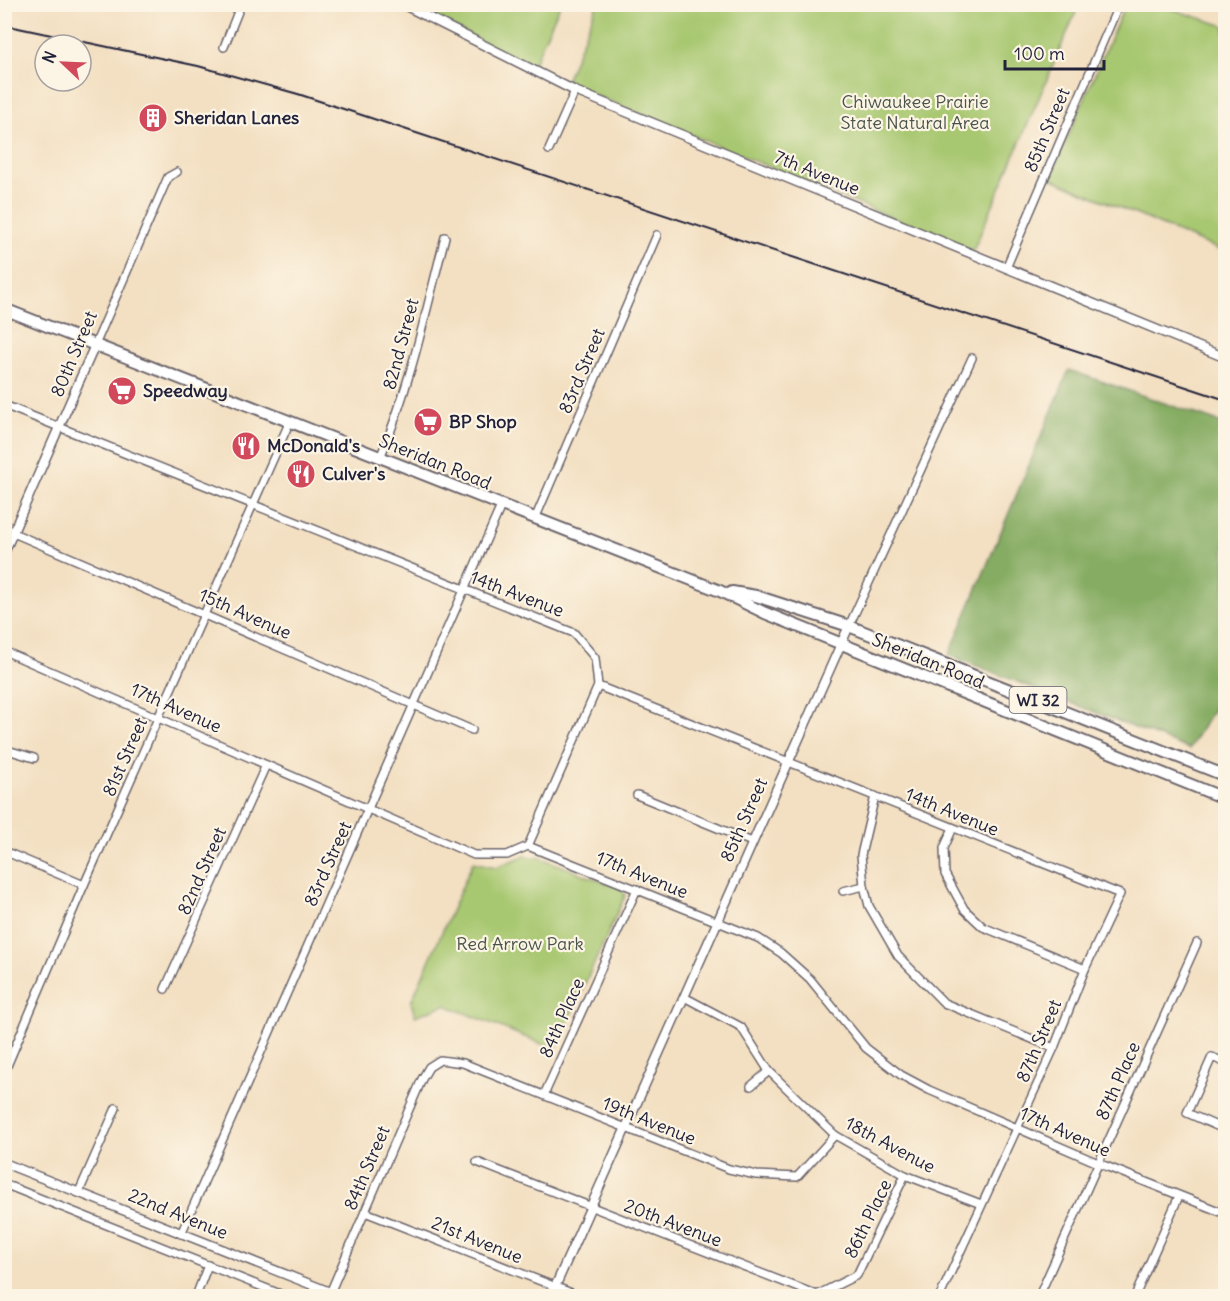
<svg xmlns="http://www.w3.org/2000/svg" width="1230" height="1301" font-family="Delius,sans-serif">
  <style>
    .green { fill: #a7c76f; stroke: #647455; stroke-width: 1.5 }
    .forest { fill: #85ac62; stroke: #54674e; stroke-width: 1.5 }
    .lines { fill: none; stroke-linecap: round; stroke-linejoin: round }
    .minor-casing { stroke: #6b646a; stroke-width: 10 }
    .tertiary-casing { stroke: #6b646a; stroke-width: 11 }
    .primary-casing { stroke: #6b646a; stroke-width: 14 }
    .minor { stroke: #fff; stroke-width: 7 }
    .tertiary { stroke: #fff; stroke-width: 8 }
    .primary { stroke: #fff; stroke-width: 10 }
    .rail { stroke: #22223b; stroke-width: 2 }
    .labels { text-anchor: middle; stroke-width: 4.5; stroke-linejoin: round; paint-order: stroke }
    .shield { fill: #fcf5e5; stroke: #63616e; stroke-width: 1.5 }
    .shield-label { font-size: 16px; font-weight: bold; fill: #22223b }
    .park-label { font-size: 18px; fill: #4a544b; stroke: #fcf5e5 }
    .poi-label { font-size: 18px; font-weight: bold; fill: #22223b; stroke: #fcf5e5; text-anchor: start }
    .street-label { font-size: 18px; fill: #22223b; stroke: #fcf5e5 }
  </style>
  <rect width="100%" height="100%" fill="#fcf5e5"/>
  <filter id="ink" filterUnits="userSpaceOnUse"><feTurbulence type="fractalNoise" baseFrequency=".0167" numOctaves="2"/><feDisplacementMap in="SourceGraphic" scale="12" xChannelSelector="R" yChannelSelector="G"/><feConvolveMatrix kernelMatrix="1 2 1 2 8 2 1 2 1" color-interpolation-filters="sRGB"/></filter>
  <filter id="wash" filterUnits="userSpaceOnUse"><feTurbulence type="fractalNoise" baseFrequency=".008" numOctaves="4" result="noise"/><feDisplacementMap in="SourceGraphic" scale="24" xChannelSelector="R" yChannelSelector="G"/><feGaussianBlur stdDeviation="1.35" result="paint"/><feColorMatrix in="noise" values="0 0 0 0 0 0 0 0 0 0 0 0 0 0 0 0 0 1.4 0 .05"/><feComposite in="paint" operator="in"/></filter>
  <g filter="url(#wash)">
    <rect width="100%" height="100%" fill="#f3dfc1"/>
    <g class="green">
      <path d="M 411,5 L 560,5 L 532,67 Z"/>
      <path d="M 597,5 L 1079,5 L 973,251 L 565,83 Z"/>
      <path d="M 1125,5 L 1159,5 L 1225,26 L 1225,252 L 1050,178 Z"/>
      <path d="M 524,856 L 541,858 L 622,889 L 625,896 L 555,1049 L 445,1005 L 415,1016 L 411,1002 L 473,862 L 496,867 Z"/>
    </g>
    <path class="forest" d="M 1069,370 L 1225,424 L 1225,705 L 1217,703 L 1189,749 L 949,655 Z"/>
  </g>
  <g filter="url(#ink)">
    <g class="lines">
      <g class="minor-casing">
        <g id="minor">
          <path d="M 224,47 L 241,4"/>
          <path d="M 549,150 L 575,91"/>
          <path d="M 1006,268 L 1119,4"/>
          <path d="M 95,345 L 168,177 L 177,172"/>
          <path d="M 4,405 L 574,633 L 595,658 L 598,686 L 528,846"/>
          <path d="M 380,458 C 410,387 426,311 445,237"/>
          <path d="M 535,519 L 657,235"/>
          <path d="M 4,529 L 472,730"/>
          <path d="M 849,626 L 972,358"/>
          <path d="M 4,651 L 474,855 L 507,855 L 528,846 L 758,938 L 781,953 L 810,979 L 866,1048 L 901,1075 L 929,1090 L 1098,1163 L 1226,1214"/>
          <path d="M 598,686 L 1120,894 L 1085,969 L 1054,1048 L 940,1296"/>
          <path d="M 4,749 L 34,758"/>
          <path d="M 637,795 L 752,842"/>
          <path d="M 875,796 L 861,855 L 864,886 L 869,906 L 898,956 L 944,1003 L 1054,1048"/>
          <path d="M 953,828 L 944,848 L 945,874 L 964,909 L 983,927 L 1085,969"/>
          <path d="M 4,851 L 84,885"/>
          <path d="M 843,891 L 864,886"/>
          <path d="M 165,989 L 266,765"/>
          <path d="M 686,998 L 741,1027 L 769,1071 L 835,1135 L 905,1175 L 981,1204"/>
          <path d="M 1226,1063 L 1212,1057 L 1187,1113 L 1226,1130"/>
          <path d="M 4,1073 L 84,885 L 290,421"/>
          <path d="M 751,1086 L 769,1071"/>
          <path d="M 544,1095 L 637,889"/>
          <path d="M 477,1162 L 817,1295 L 857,1275 L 905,1175"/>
          <path d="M 4,1184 L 285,1296"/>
          <path d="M 79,1192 L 116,1108"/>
          <path d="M 365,1212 L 579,1296"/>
          <path d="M 181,1234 L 501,506"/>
          <path d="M 330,1293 L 422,1079 L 429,1067 L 440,1060 L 463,1063 L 729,1169 L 756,1175 L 797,1177 L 835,1135"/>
          <path d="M 196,1296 L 208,1265"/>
          <path d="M 1039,1296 L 1197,943"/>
          <path d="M 1135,1296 L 1179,1196"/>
        </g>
      </g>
      <g class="tertiary-casing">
        <g id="tertiary">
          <path d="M 402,4 L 575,91 L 1226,358"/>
          <path d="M 4,553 L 95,345"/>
          <path d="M 4,1163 L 340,1296"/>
          <path d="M 551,1296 L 849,626"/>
        </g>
      </g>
      <g class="primary-casing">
        <g id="primary">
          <path d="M 4,309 L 720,591 L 765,613 L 1226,799"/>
          <path d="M 732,592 L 756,596 L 849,626 L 1226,776"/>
        </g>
      </g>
      <use href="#minor" class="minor"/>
      <use href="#tertiary" class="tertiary"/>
      <use href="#primary" class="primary"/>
      <path class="rail" d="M 4,25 L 198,66 L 298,94 L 1226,400"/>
    </g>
  </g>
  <defs>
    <g id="building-disc" transform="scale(1.5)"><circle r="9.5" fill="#d1495b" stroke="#fcf5e5"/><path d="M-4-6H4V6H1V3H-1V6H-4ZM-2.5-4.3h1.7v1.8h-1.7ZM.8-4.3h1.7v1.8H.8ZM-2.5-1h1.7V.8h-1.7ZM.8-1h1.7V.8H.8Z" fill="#fff"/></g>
    <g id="supermarket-disc" transform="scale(1.5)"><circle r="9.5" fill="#d1495b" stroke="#fcf5e5"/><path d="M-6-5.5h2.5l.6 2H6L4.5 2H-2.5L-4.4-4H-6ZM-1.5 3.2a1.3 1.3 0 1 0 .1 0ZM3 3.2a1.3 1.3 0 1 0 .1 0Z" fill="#fff"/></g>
    <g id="restaurant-disc" transform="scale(1.5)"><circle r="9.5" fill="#d1495b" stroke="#fcf5e5"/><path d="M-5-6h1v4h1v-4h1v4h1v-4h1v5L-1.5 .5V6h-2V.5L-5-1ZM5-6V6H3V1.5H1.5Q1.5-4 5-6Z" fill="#fff"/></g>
  </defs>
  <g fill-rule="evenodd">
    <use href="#building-disc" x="153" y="118"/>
    <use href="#supermarket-disc" x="122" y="391"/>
    <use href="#supermarket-disc" x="428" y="422"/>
    <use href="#restaurant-disc" x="246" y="446"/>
    <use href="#restaurant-disc" x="301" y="474"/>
  </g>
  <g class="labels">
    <rect class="shield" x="1009.5" y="687" width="57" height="26" rx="4.5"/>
    <g class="shield-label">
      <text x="1038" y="706">WI 32</text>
    </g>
    <g class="park-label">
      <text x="915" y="108">Chiwaukee Prairie<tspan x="915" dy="21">State Natural Area</tspan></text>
      <text x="520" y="950">Red Arrow Park</text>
    </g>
    <g class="poi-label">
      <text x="174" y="124">Sheridan Lanes</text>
      <text x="143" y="397">Speedway</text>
      <text x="449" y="428">BP Shop</text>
      <text x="267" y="452">McDonald's</text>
      <text x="322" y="480">Culver's</text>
    </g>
    <g class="street-label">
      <text transform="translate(1047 130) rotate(-67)" y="6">85th Street</text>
      <text transform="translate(817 173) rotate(22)" y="6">7th Avenue</text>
      <text transform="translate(401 344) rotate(-75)" y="6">82nd Street</text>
      <text transform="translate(74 354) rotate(-67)" y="6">80th Street</text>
      <text transform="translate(582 371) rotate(-67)" y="6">83rd Street</text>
      <text transform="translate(435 462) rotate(22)" y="6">Sheridan Road</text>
      <text transform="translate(517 594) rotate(21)" y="6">14th Avenue</text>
      <text transform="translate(245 614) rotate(24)" y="6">15th Avenue</text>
      <text transform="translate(928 661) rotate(22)" y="6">Sheridan Road</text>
      <text transform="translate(176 708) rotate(24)" y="6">17th Avenue</text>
      <text transform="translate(125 757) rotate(-66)" y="6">81st Street</text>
      <text transform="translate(952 812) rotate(22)" y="6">14th Avenue</text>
      <text transform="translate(744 820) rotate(-66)" y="6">85th Street</text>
      <text transform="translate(328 864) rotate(-66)" y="6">83rd Street</text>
      <text transform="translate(202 871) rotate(-66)" y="6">82nd Street</text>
      <text transform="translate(642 875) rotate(22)" y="6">17th Avenue</text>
      <text transform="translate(562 1018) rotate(-66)" y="6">84th Place</text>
      <text transform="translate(1039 1041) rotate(-67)" y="6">87th Street</text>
      <text transform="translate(1118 1081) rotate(-66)" y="6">87th Place</text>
      <text transform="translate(649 1121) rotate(22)" y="6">19th Avenue</text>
      <text transform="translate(1065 1132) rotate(24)" y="6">17th Avenue</text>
      <text transform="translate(890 1145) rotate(28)" y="6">18th Avenue</text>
      <text transform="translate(367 1168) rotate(-67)" y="6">84th Street</text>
      <text transform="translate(178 1214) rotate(22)" y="6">22nd Avenue</text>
      <text transform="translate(868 1219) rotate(-64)" y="6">86th Place</text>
      <text transform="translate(673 1223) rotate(21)" y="6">20th Avenue</text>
      <text transform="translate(477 1240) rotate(22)" y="6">21st Avenue</text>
    </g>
  </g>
  <rect width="1230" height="1301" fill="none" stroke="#fcf5e5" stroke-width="24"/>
  <g transform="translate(63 63) rotate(293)"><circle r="28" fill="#fcf5e5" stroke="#a5a1a1" stroke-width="1.5"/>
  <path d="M0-4.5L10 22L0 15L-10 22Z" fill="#d1495b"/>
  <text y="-9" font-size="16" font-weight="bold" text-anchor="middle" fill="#22223b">N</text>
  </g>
  <path d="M1005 60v9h99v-9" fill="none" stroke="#22223b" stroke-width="3"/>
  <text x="1014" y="60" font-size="18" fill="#22223b" stroke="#fcf5e5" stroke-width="4.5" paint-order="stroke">100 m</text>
</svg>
